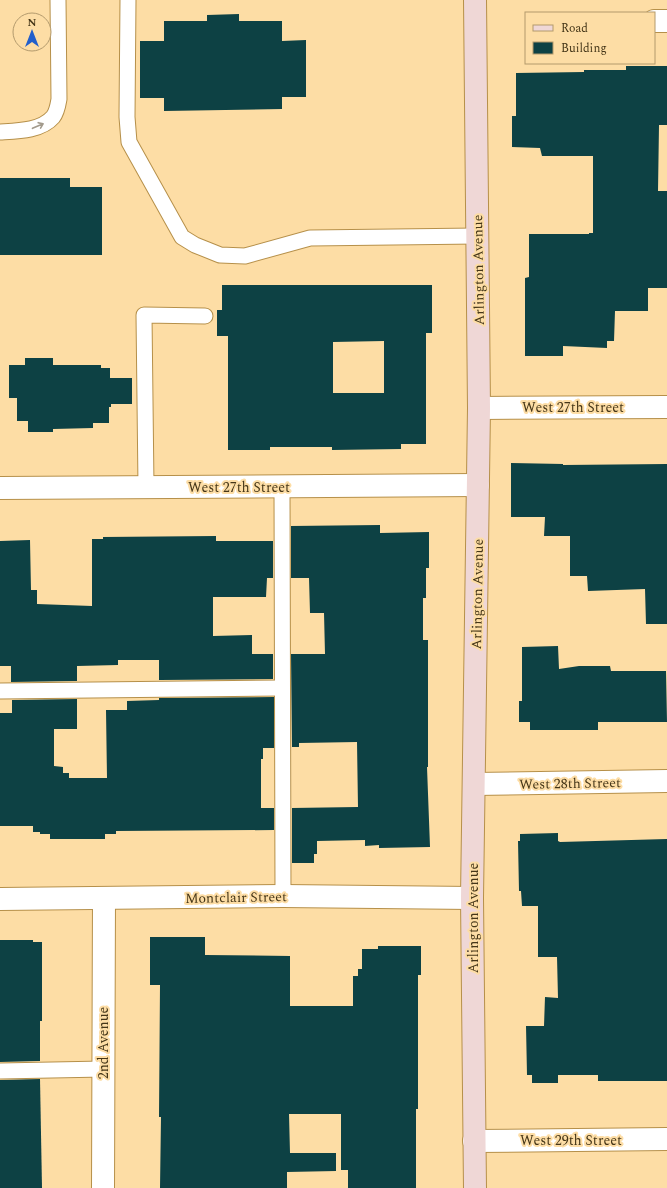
<svg xmlns="http://www.w3.org/2000/svg" width="667" height="1188" font-family="Spectral,serif">
  <style>
    .building { fill: #0d4144; fill-rule: evenodd }
    .lines { fill: none; stroke-linecap: round; stroke-linejoin: round }
    .service-casing { stroke: #b6904a; stroke-width: 17 }
    .minor-casing { stroke: #b6904a; stroke-width: 24 }
    .tertiary-casing { stroke: #b6904a; stroke-width: 24 }
    .secondary-casing { stroke: #b6904a; stroke-width: 24 }
    .service { stroke: #fff; stroke-width: 15 }
    .minor { stroke: #fff; stroke-width: 22 }
    .tertiary { stroke: #fff; stroke-width: 22 }
    .secondary { stroke: #efd7d6; stroke-width: 22 }
    .oneway { stroke: #a29a8c }
    .labels { text-anchor: middle; stroke-width: 4; stroke-linejoin: round; paint-order: stroke }
    .street-label { font-size: 14px; fill: #453618; stroke: #fddda5 }
  </style>
  <rect width="100%" height="100%" fill="#fddda5"/>
  <g class="building">
    <path d="M 239,14 L 239,21 L 282,21 L 282,41 L 306,40 L 306,97 L 282,97 L 282,109 L 164,111 L 164,98 L 140,98 L 140,41 L 164,41 L 164,21 L 207,21 L 207,15 Z"/>
    <path d="M 626,66 L 667,66 L 667,125 L 659,125 L 658,191 L 667,191 L 667,288 L 648,288 L 648,311 L 615,311 L 614,341 L 607,341 L 607,348 L 563,346 L 563,356 L 525,356 L 525,278 L 529,277 L 529,234 L 589,234 L 589,233 L 593,233 L 593,156 L 542,156 L 540,148 L 512,147 L 512,116 L 516,116 L 516,73 L 584,72 L 584,70 L 626,70 Z"/>
    <path d="M 0,178 L 70,178 L 70,187 L 102,187 L 102,255 L 0,255 Z"/>
    <path d="M 222,285 L 432,285 L 432,333 L 426,333 L 426,444 L 401,444 L 401,449 L 332,450 L 332,447 L 270,447 L 270,450 L 228,450 L 228,336 L 217,336 L 217,310 L 222,310 ZM 384,341 L 384,393 L 333,393 L 333,342 Z"/>
    <path d="M 25,358 L 53,358 L 53,365 L 101,365 L 101,368 L 110,368 L 110,378 L 132,378 L 132,404 L 111,404 L 111,407 L 109,407 L 109,423 L 93,423 L 93,428 L 53,429 L 53,432 L 28,432 L 28,421 L 17,421 L 17,398 L 9,398 L 9,365 L 25,365 Z"/>
    <path d="M 511,463 L 563,464 L 563,465 L 667,464 L 667,624 L 646,624 L 645,589 L 588,591 L 587,576 L 570,576 L 570,536 L 544,536 L 545,517 L 511,517 Z"/>
    <path d="M 380,525 L 380,533 L 429,532 L 429,568 L 426,568 L 426,598 L 423,598 L 423,640 L 428,640 L 428,767 L 427,767 L 430,847 L 379,848 L 379,845 L 365,846 L 365,840 L 317,841 L 317,854 L 314,854 L 314,863 L 292,863 L 292,808 L 358,807 L 357,742 L 299,743 L 299,747 L 292,747 L 291,654 L 325,654 L 324,613 L 310,613 L 309,578 L 291,578 L 291,526 Z"/>
    <path d="M 216,536 L 216,541 L 273,541 L 273,578 L 267,578 L 266,597 L 213,597 L 213,636 L 252,635 L 252,654 L 273,654 L 273,679 L 159,680 L 159,660 L 118,660 L 118,665 L 77,666 L 77,681 L 11,682 L 11,666 L 0,666 L 0,541 L 30,540 L 31,590 L 37,590 L 37,604 L 92,606 L 92,539 L 103,539 L 103,537 Z"/>
    <path d="M 558,646 L 559,669 L 579,666 L 610,666 L 611,671 L 666,671 L 667,722 L 598,722 L 598,730 L 530,730 L 530,722 L 519,722 L 519,701 L 522,701 L 522,647 Z"/>
    <path d="M 274,697 L 274,748 L 263,748 L 263,759 L 261,759 L 261,808 L 274,808 L 274,830 L 116,831 L 116,834 L 105,834 L 105,839 L 50,839 L 50,834 L 40,834 L 40,832 L 33,832 L 33,826 L 0,826 L 0,713 L 12,713 L 12,700 L 77,699 L 77,729 L 54,729 L 54,766 L 63,767 L 63,773 L 69,773 L 69,778 L 107,778 L 106,710 L 127,710 L 127,701 L 159,700 L 159,698 Z"/>
    <path d="M 558,833 L 558,841 L 560,842 L 667,839 L 667,1081 L 598,1081 L 598,1075 L 558,1075 L 558,1083 L 532,1083 L 532,1075 L 527,1075 L 526,1026 L 544,1026 L 545,997 L 558,998 L 557,957 L 538,957 L 538,906 L 522,906 L 521,891 L 519,891 L 518,841 L 520,841 L 520,834 Z"/>
    <path d="M 150,937 L 205,937 L 205,955 L 290,956 L 290,1006 L 353,1006 L 353,976 L 358,976 L 358,969 L 362,969 L 362,949 L 378,949 L 378,946 L 421,946 L 421,975 L 418,975 L 418,1109 L 416,1109 L 416,1188 L 348,1188 L 348,1170 L 341,1170 L 341,1114 L 289,1114 L 290,1153 L 336,1153 L 336,1171 L 287,1172 L 287,1188 L 160,1188 L 161,1117 L 159,1117 L 160,985 L 150,985 Z"/>
    <path d="M 0,940 L 33,940 L 33,942 L 42,942 L 42,1021 L 40,1021 L 40,1061 L 0,1062 Z"/>
    <path d="M 40,1079 L 42,1188 L 0,1188 L 0,1080 Z"/>
  </g>
  <g class="lines">
    <g class="service-casing">
      <g id="service">
        <path d="M 128,0 L 127,117 L 129,142 L 182,237 L 195,245 L 220,255 L 245,256 L 310,238 L 477,236"/>
        <path d="M 0,132 C 17,131 41,131 53,117 C 57,112 58,105 59,99 L 58,0"/>
        <path d="M 146,487 L 144,315 L 205,316"/>
        <path d="M 282,487 L 283,896"/>
        <path d="M 0,691 L 282,688"/>
        <path d="M 0,1071 L 104,1069"/>
      </g>
    </g>
    <g class="minor-casing">
      <g id="minor">
        <path d="M 654,21 L 667,21"/>
        <path d="M 479,408 L 667,407"/>
        <path d="M 0,488 L 478,485"/>
        <path d="M 474,784 L 667,781"/>
        <path d="M 474,1141 L 667,1139"/>
        <path d="M 103,1188 L 104,899"/>
      </g>
    </g>
    <g class="tertiary-casing">
      <path id="tertiary" d="M 0,899 L 283,896 L 472,898"/>
    </g>
    <g class="secondary-casing">
      <path id="secondary" d="M 475,1188 L 472,898 L 479,408 L 475,0"/>
    </g>
    <use href="#service" class="service"/>
    <use href="#minor" class="minor"/>
    <use href="#tertiary" class="tertiary"/>
    <use href="#secondary" class="secondary"/>
  </g>
  <defs><path id="oneway-shaft" d="M-6 0H5M1.5-3L5.5 0L1.5 3" fill="none" stroke-width="1.6" stroke-linecap="round" stroke-linejoin="round"/></defs>
  <use class="oneway" href="#oneway-shaft" transform="translate(38 126) rotate(-23)"/>
  <g class="labels">
    <g class="street-label">
      <text transform="translate(478 270) rotate(-91)" y="5">Arlington Avenue</text>
      <text x="573" y="412">West 27th Street</text>
      <text x="239" y="492">West 27th Street</text>
      <text transform="translate(477 594) rotate(-89)" y="5">Arlington Avenue</text>
      <text transform="translate(570 783) rotate(-1)" y="5">West 28th Street</text>
      <text transform="translate(236 897) rotate(-1)" y="5">Montclair Street</text>
      <text transform="translate(473 918) rotate(-90)" y="5">Arlington Avenue</text>
      <text transform="translate(103 1043) rotate(-90)" y="5">2nd Avenue</text>
      <text x="571" y="1145">West 29th Street</text>
    </g>
  </g>
  <rect x="525" y="12" width="130" height="52" fill="#fddda5" stroke="#b39a6d"/>
  <rect x="533" y="25" width="20" height="6" fill="#efd7d6" stroke="#b39a6d"/>
  <text x="561" y="32" font-size="12" fill="#453618">Road</text>
  <rect x="533" y="42" width="20" height="12" fill="#0d4144" stroke="#b39a6d"/>
  <text x="561" y="52" font-size="12" fill="#453618">Building</text>
  <g transform="translate(32 32)"><circle r="19" fill="#fddda5" stroke="#b39a6d"/>
  <path d="M0-3L7 15L0 10L-7 15Z" fill="#235fcb"/>
  <text y="-6" font-size="11" font-weight="bold" text-anchor="middle" fill="#453618">N</text>
  </g>
</svg>
